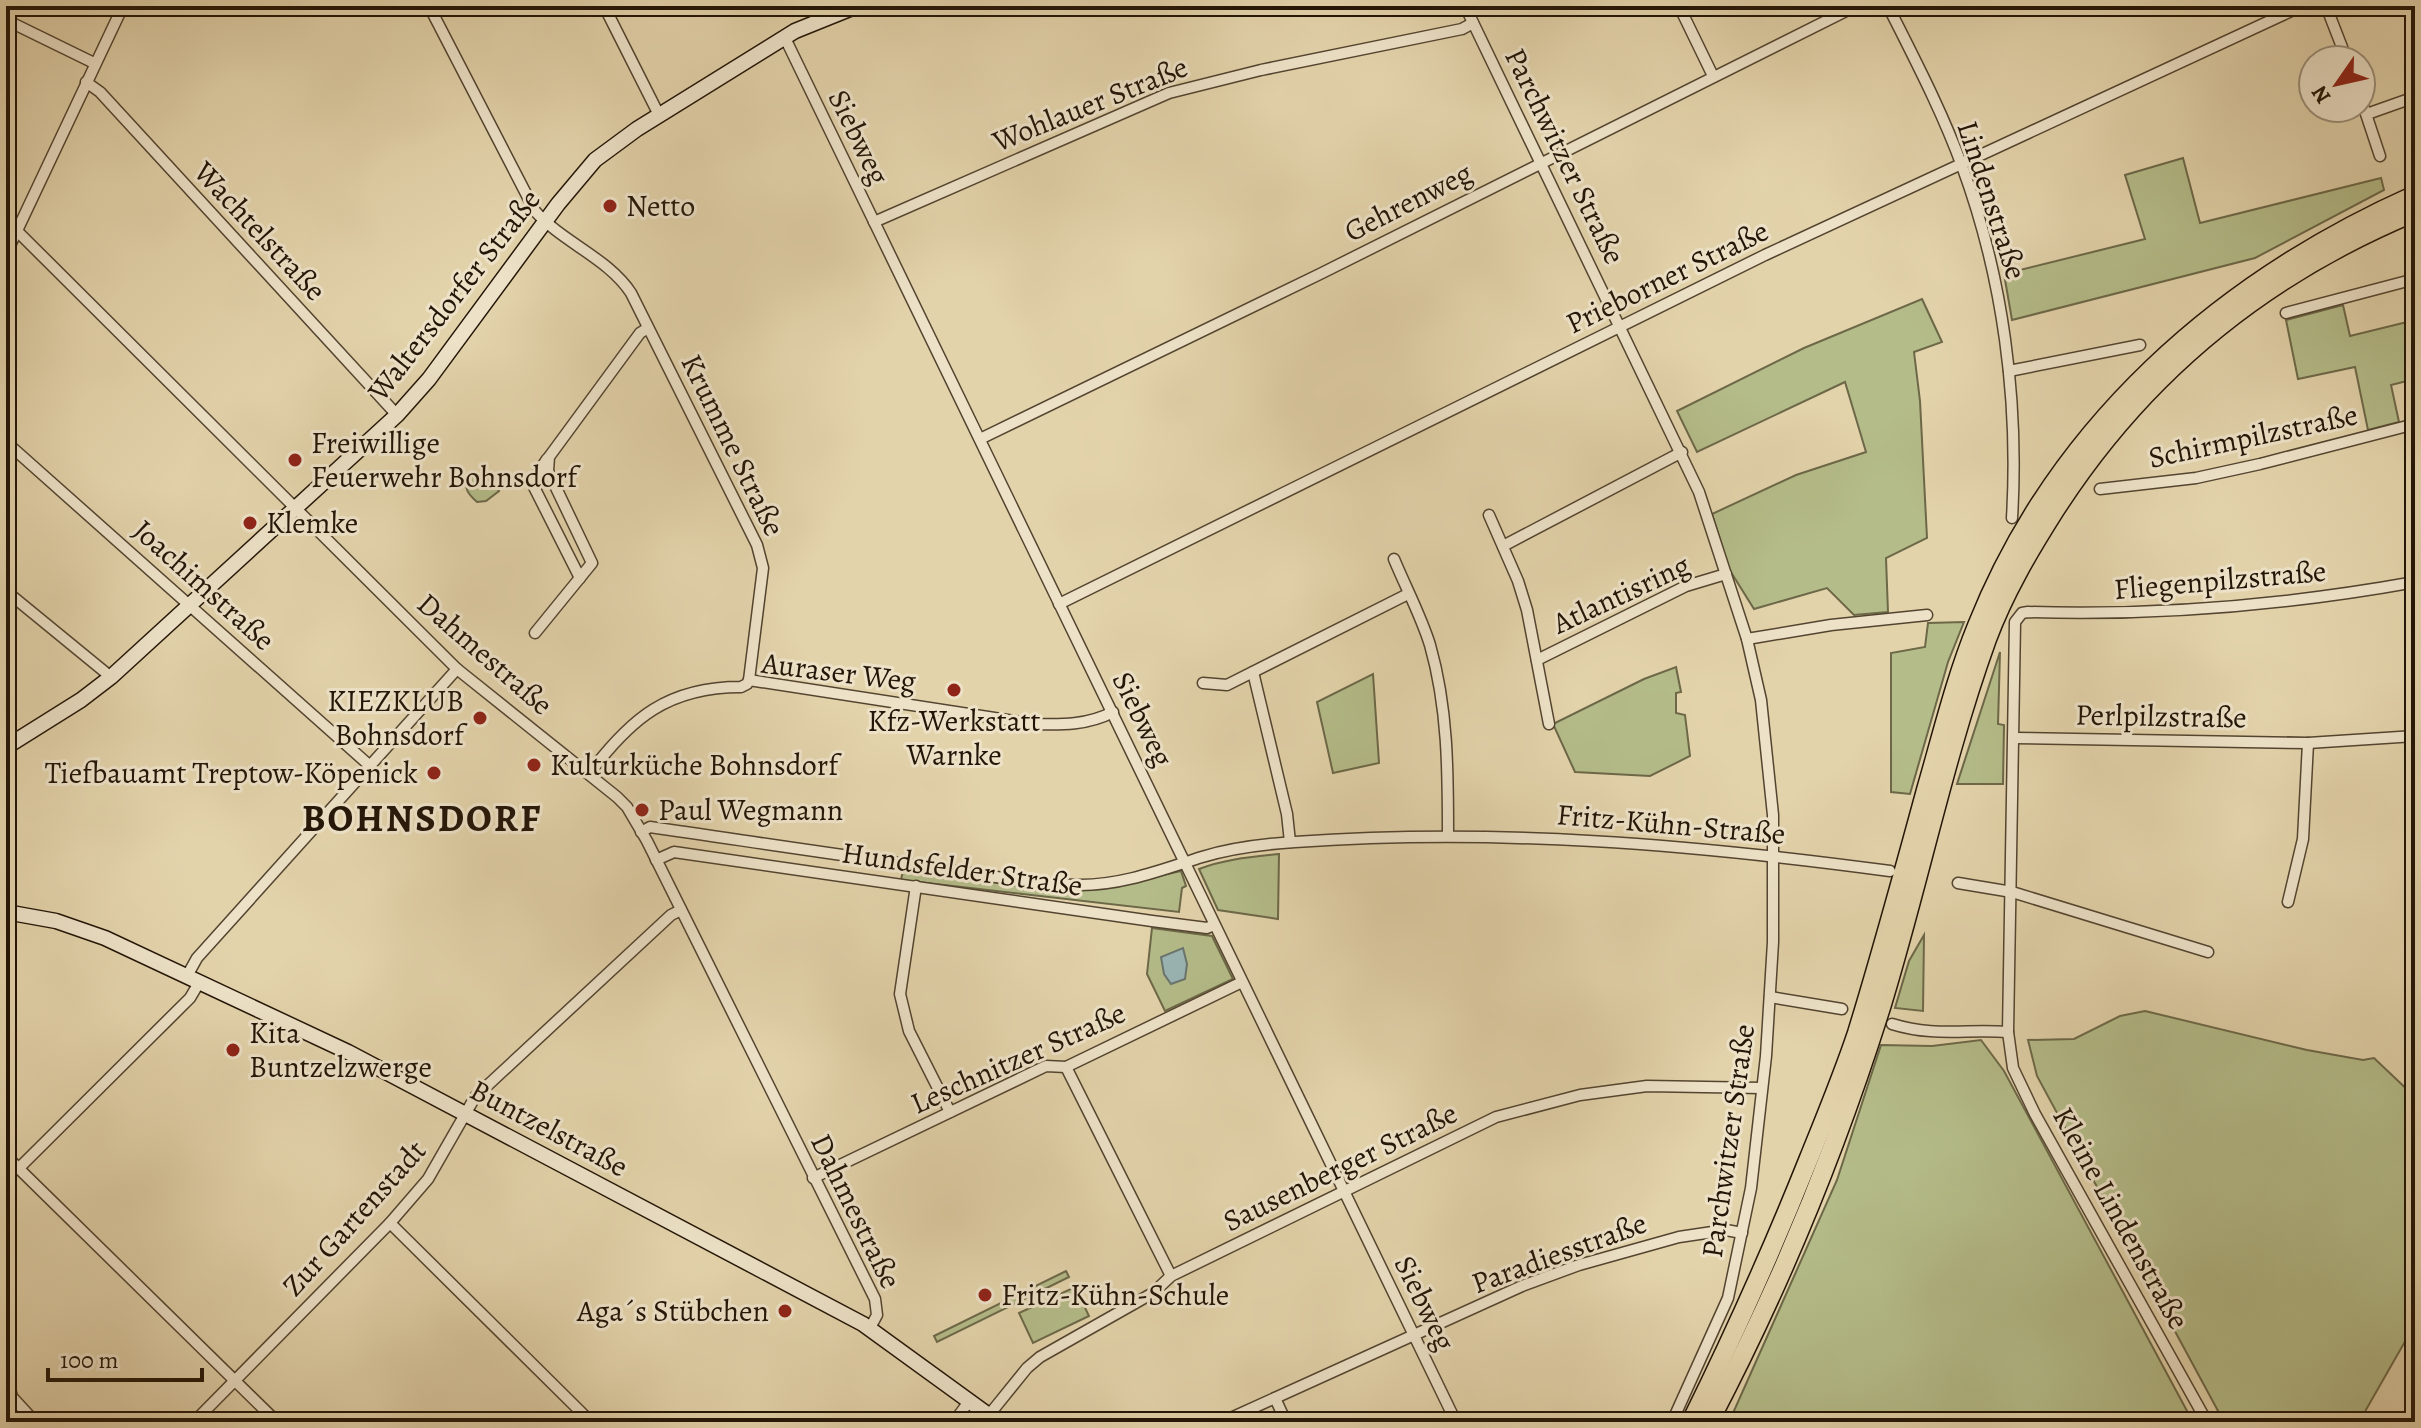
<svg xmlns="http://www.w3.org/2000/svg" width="2421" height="1428" font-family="Alegreya,serif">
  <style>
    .green { fill: #b4bc89; stroke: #6c6848; stroke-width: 2 }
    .water { fill: #9ab5b5; stroke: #6a756f; stroke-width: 2 }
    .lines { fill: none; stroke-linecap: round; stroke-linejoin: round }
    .street-casing { stroke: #534430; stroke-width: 13 }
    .secondary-casing { stroke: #231507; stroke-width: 17 }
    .highway-casing { stroke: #231507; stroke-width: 21 }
    .street { stroke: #ede2c8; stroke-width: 10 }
    .secondary { stroke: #ede2c8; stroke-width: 14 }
    .highway { stroke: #e3d3ab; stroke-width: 18 }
    .poi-dot { fill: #8f2418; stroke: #ede2c8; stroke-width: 3 }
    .labels { text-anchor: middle; stroke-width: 6; stroke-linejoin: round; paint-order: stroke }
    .street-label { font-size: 30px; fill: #231507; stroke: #ede2c8 }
    .poi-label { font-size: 30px; fill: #231507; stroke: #ede2c8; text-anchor: start }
    .district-label { font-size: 38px; font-weight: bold; letter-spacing: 2px; fill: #231507; stroke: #ede2c8 }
  </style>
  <rect width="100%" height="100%" fill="#e3d3ab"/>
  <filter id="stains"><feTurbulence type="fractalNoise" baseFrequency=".0025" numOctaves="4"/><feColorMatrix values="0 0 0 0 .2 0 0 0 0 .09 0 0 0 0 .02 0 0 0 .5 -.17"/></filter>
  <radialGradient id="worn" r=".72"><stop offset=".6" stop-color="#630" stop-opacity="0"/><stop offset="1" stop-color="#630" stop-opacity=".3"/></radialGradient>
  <g class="green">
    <path d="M 2183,158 L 2200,223 L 2381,178 L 2384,190 L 2255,258 L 2012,320 L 2004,274 L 2145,239 L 2125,175 Z"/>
    <path d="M 1922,299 L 1942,342 L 1914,352 L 1920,401 L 1927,538 L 1886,558 L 1888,612 L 1854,615 L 1827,588 L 1754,609 L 1729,569 L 1712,514 L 1796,475 L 1866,452 L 1845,382 L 1697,452 L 1677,411 L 1804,348 Z"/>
    <path d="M 2343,305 L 2350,336 L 2415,320 L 2415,379 L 2391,385 L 2399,422 L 2368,430 L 2355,367 L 2298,379 L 2286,320 Z"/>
    <path d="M 481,476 L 491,481 L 499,491 L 486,501 L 477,502 C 468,494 463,488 469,477 Z"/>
    <path d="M 1964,622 L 1948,662 L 1910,794 L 1891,792 L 1891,653 L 1925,647 L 1928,623 Z"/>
    <path d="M 2000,652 L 1998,724 L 2004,725 L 2003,784 L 1957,784 Z"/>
    <path d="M 1676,667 L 1681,692 L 1676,693 L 1676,713 L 1685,715 L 1690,756 L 1650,776 L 1575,772 L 1553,724 L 1644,679 Z"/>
    <path d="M 1373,674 L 1379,763 L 1333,773 L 1317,702 Z"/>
    <path d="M 1279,854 L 1278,919 L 1218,910 L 1199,869 C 1225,859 1251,857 1279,854 Z"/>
    <path d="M 904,866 L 1061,891 L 1114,886 L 1181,871 L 1186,886 L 1182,888 L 1179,912 L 901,880 Z"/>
    <path d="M 1152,928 L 1212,936 L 1233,979 L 1165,1011 L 1147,974 Z"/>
    <path d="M 1924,935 L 1923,1011 L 1895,1008 L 1909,961 Z"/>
    <path d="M 2145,1011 L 2307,1050 L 2363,1060 L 2374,1058 L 2415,1097 L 2415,1324 L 2359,1422 L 2224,1422 L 2037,1076 L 2028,1040 L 2074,1039 L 2120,1016 Z"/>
    <path d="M 1981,1040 L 2004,1071 L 2193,1422 L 1729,1422 L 1837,1180 L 1881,1045 L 1932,1046 Z"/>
    <path d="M 1066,1271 L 1069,1277 L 937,1342 L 934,1336 Z"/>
    <path d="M 1075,1287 L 1089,1316 L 1033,1343 L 1019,1313 Z"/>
  </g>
  <path class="water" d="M 1183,948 L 1187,964 L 1185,979 L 1171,984 L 1164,974 L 1161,957 Z"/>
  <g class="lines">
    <g class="street-casing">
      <g id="street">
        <path d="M 429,6 L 535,211 C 562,242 608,258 631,293 L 757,545 L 763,568 L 749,680"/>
        <path d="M 604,6 L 659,115"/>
        <path d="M 1465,6 L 1699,492 L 1747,639 L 1761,700 L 1773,815 L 1773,942 L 1766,1056 L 1751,1188 L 1728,1298 L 1672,1422"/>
        <path d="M 1679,6 L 1713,76"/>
        <path d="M 1888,6 C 1914,58 1942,111 1962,166 C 2003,277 2019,400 2012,518"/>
        <path d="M 2326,6 L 2347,60"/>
        <path d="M 6,20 L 94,63"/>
        <path d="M 785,38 L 1456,1422"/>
        <path d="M 86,82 L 100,92 L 397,415"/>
        <path d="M 2361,99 L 2380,156"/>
        <path d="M 2367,114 L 2415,97"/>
        <path d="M 6,220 L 457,669 L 617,797 L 627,807 L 647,841 L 875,1299 L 877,1315 L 870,1328"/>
        <path d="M 874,222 L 1169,93 L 1261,70 L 1462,29 L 1473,23"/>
        <path d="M 6,254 L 123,6"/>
        <path d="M 2286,313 L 2415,279"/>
        <path d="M 2009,371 L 2140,345"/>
        <path d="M 980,439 L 1320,274 L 1856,6"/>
        <path d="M 6,442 L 369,765"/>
        <path d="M 547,459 L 533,480 L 534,487 L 580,578"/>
        <path d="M 2100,489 L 2196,478 L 2260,464 L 2415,424"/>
        <path d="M 1489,515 L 1518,581 L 1527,610 L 1549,724"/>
        <path d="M 1503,546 L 1682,452"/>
        <path d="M 1394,559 C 1406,588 1421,616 1430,645 C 1448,708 1448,771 1448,836"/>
        <path d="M 6,591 L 111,677"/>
        <path d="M 1059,604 L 1765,255 L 2302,6"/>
        <path d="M 535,633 L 592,563 L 548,471 L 549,457 L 640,333 L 648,328"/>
        <path d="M 1747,639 L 1831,625 L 1927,615"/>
        <path d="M 1537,660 L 1686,586 L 1726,574"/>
        <path d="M 1253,672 L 1287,814 L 1290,842"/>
        <path d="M 1203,683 L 1227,685 L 1408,594"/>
        <path d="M 2014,738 L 2308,743 L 2415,736"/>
        <path d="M 589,774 C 631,718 668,687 741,687 L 747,684 L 749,680 L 1034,724 C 1062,725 1088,725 1113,712"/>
        <path d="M 641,832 L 650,827 C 747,841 845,856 942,869 C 988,875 1034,885 1080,885 C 1123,885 1161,870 1202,857 C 1231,848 1264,844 1295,842 C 1498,828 1689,844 1890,871"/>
        <path d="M 656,860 L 674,852 L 1152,921 L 1207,928 L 1214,925"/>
        <path d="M 1958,883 L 2012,892 L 2208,952"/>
        <path d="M 916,886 L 900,994 L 909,1031 L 950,1112"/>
        <path d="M 2288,902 L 2303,839 L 2308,743"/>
        <path d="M 187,976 L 197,958 L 457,669"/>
        <path d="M 1770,997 L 1842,1009"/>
        <path d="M 1892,1024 C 1934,1037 1965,1029 2008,1032"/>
        <path d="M 1066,1067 L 1171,1276"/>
        <path d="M 6,1156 L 277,1422"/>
        <path d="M 19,1168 L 190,998 L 200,981"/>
        <path d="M 813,1178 L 1046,1066 L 1066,1067 L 1242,982"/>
        <path d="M 390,1223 L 591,1422"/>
        <path d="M 6,1372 L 12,1397 L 35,1422"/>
        <path d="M 1275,1398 L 1286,1422"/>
        <path d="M 989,1415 L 1027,1368 L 1040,1357 L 1153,1293 L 1171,1276 L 1496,1117 L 1580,1095 L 1647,1086 L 1762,1088"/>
        <path d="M 194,1422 L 390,1223 L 428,1179 L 475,1097 L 671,915 L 681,910"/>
        <path d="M 954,1422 L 970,1400"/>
        <path d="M 1222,1422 L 1522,1286 L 1579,1265 L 1679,1237 L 1726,1230 L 1742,1233"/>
        <path d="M 2207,1422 L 2035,1114 L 2013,1068 L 2008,1032 L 2015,622 L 2022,613 L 2028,612 C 2158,616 2287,605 2415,582"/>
      </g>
    </g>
    <g class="secondary-casing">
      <g id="secondary">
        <path d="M 6,747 L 81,700 L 111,677 L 397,415 L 429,379 L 558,204 L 595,160 L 637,129 L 795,31 L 857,6"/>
        <path d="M 6,912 L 56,921 L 105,938 L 348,1052 L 863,1324 L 998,1422"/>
      </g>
    </g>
    <g class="highway-casing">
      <g id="highway">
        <path d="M 1691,1422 C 1734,1335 1773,1248 1809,1158 C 1826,1116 1843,1075 1857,1033 C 1882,952 1904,871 1926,790 C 1942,735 1955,680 1977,626 C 2057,425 2220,282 2415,195"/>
        <path d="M 1709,1422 C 1779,1289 1837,1148 1882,1004 C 1919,883 1944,758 1987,639 C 2004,593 2029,551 2055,510 C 2143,373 2265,274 2415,212"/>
      </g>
    </g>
    <use href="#street" class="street"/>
    <use href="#secondary" class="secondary"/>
    <use href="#highway" class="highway"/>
  </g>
  <g class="poi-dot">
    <circle cx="610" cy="206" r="8"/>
    <circle cx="295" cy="460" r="8"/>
    <circle cx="250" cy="523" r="8"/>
    <circle cx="954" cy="690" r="8"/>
    <circle cx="480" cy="718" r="8"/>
    <circle cx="534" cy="765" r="8"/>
    <circle cx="434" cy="773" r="8"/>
    <circle cx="642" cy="810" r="8"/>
    <circle cx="233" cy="1050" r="8"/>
    <circle cx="985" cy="1295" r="8"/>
    <circle cx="785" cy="1311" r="8"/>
  </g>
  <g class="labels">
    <g class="street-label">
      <text transform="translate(1090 104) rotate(-22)" y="10">Wohlauer Straße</text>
      <text transform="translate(859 137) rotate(64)" y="10">Siebweg</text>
      <text transform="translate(1565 156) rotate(64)" y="10">Parchwitzer Straße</text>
      <text transform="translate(1992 200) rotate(72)" y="10">Lindenstraße</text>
      <text transform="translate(1408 202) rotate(-27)" y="10">Gehrenweg</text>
      <text transform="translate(260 231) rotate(47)" y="10">Wachtelstraße</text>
      <text transform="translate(1667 277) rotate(-26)" y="10">Prieborner Straße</text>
      <text transform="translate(454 295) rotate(-52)" y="10">Waltersdorfer Straße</text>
      <text transform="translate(2253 436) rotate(-12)" y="10">Schirmpilzstraße</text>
      <text transform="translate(733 445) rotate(64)" y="10">Krumme Straße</text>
      <text transform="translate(2220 580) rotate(-5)" y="10">Fliegenpilzstraße</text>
      <text transform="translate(204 585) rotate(42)" y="10">Joachimstraße</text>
      <text transform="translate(1621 594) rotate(-25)" y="10">Atlantisring</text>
      <text transform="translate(485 654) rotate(41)" y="10">Dahmestraße</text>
      <text transform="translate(839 672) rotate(7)" y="10">Auraser Weg</text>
      <text transform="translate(2161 716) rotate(1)" y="10">Perlpilzstraße</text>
      <text transform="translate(1143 719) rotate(64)" y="10">Siebweg</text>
      <text transform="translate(1671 824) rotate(5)" y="10">Fritz-Kühn-Straße</text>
      <text transform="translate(962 869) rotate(8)" y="10">Hundsfelder Straße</text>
      <text transform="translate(1018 1058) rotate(-24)" y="10">Leschnitzer Straße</text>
      <text transform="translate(549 1128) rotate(28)" y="10">Buntzelstraße</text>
      <text transform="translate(1728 1141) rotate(-82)" y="10">Parchwitzer Straße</text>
      <text transform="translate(1340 1167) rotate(-26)" y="10">Sausenberger Straße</text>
      <text transform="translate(856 1211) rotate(64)" y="10">Dahmestraße</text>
      <text transform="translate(354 1218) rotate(-48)" y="10">Zur Gartenstadt</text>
      <text transform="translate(2121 1218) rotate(61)" y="10">Kleine Lindenstraße</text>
      <text transform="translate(1559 1253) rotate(-20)" y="10">Paradiesstraße</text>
      <text transform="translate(1425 1303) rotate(64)" y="10">Siebweg</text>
    </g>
    <g class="poi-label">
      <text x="626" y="216">Netto</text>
      <text x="311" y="453">Freiwillige<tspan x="311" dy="34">Feuerwehr Bohnsdorf</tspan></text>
      <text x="266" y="533">Klemke</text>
      <text x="464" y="711" text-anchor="end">KIEZKLUB<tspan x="464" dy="34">Bohnsdorf</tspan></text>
      <text x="954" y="731" text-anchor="middle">Kfz-Werkstatt<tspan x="954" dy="34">Warnke</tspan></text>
      <text x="550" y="775">Kulturküche Bohnsdorf</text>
      <text x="418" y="783" text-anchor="end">Tiefbauamt Treptow-Köpenick</text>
      <text x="658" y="820">Paul Wegmann</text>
      <text x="249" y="1043">Kita<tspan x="249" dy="34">Buntzelzwerge</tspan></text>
      <text x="1001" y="1305">Fritz-Kühn-Schule</text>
      <text x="769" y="1321" text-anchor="end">Aga´s Stübchen</text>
    </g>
    <g class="district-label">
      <text x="422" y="831">BOHNSDORF</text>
    </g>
  </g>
  <rect width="2421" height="1428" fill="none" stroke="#e3d3ab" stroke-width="32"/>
  <rect x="8" y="8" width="2405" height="1412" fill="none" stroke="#231507" stroke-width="4"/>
  <rect x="16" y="16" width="2389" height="1396" fill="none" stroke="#231507" stroke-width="2"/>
  <g transform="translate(2337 84) rotate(236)"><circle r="38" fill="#ede2c8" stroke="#9c907b" stroke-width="2"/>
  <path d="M0-6L14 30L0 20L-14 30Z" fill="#8f2418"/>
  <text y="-12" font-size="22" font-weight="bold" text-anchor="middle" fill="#231507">N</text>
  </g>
  <path d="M48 1368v12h154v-12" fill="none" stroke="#231507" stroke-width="4"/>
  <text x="60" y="1368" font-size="24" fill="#231507" stroke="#ede2c8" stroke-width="6" paint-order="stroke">100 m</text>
  <rect width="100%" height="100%" filter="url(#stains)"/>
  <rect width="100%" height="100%" fill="url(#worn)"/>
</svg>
